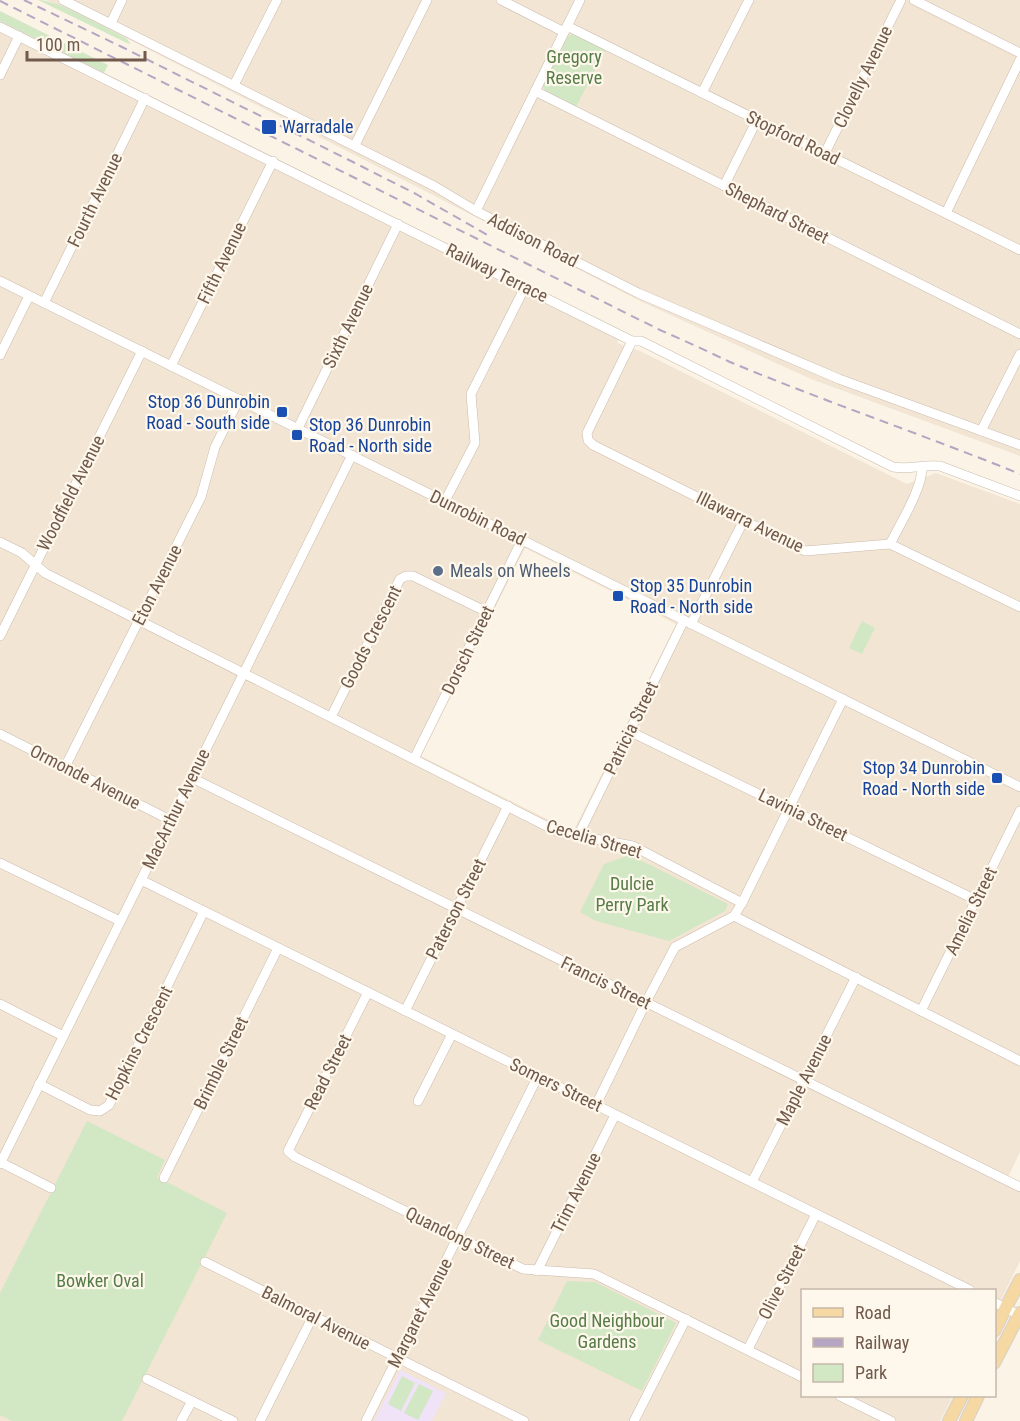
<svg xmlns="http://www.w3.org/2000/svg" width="1020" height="1421" font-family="'Roboto Condensed',sans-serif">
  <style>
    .residential { fill: #f2e5d4; fill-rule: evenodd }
    .education { fill: #f0e2f7 }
    .green { fill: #d2e7c4 }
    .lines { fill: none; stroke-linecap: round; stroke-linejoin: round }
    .minor-casing { stroke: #cbbbac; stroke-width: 10 }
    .major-casing { stroke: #d7d1cd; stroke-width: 14 }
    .minor { stroke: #fff; stroke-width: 9 }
    .major { stroke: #f5d8a2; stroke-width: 12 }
    .rail { stroke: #b6a4c3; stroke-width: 2; stroke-dasharray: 9 6; stroke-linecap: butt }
    .transit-dot { fill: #1a4fb4; stroke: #fef7eb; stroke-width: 2 }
    .service-dot { fill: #5c6f8a; stroke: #fef7eb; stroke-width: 2 }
    .labels { text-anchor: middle; stroke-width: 4.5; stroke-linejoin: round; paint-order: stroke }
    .park-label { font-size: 18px; fill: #567c48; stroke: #fef7eb }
    .street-label { font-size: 18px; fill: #715a4c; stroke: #fef7eb }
    .transit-label { font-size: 18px; fill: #164399; stroke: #fef7eb; text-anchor: start }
    .service-label { font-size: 18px; fill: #4e5e75; stroke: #fef7eb; text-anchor: start }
  </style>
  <rect width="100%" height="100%" fill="#fbf3e5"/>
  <g class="residential">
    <path d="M 46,0 L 1020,0 L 1020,456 L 811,379 L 642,302 L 126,38 Z"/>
    <path d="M 0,21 L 623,331 L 617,343 L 640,351 L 907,484 L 936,473 L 1020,504 L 1020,1152 L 1008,1177 L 1020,1183 L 1020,1261 L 995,1312 L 994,1290 L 802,1290 L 802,1396 L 953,1396 L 940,1421 L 0,1421 ZM 525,548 L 676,624 L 573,832 L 421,756 Z"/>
  </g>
  <path class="education" d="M 400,1370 L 446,1393 L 432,1421 L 374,1421 Z"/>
  <g class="green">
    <path d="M 38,0 C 59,0 105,28 126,38 L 130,43 L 129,44 Z"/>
    <path d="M 0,11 L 108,65 L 104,73 L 0,21 Z"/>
    <path d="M 573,34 L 605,50 L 576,107 L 545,91 L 543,85 L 568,36 Z"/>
    <path d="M 862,621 L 875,628 L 862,654 L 849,648 Z"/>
    <path d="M 630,855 L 728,904 L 725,911 L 669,941 L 596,921 L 580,912 L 604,864 Z"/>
    <path d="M 87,1121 L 165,1160 L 157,1177 L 227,1213 L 122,1421 L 12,1421 L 0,1415 L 0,1293 Z"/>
    <path d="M 567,1281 L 595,1282 L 676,1323 L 642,1391 L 538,1340 Z"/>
    <path d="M 402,1376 L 415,1383 L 401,1411 L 388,1404 Z"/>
    <path d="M 419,1384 L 433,1391 L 418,1420 L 404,1413 Z"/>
  </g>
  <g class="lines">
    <g class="minor-casing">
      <g id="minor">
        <path d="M 63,0 L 434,186 L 476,211 L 638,293 L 839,379 L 1020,445"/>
        <path d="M 501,0 L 564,32"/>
        <path d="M 914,0 L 1020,53"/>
        <path d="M 111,23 L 122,0"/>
        <path d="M 567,26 L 1020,250"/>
        <path d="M 0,27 L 632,341 L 641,341 L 893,467 C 910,470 924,464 940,466 L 1020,496"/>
        <path d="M 0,75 L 19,36"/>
        <path d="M 234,85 L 277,0"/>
        <path d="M 535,91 L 1020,334"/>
        <path d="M 702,93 L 749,0"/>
        <path d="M 355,145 L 427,0"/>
        <path d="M 825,153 L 901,0"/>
        <path d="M 724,186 L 757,120"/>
        <path d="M 476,211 L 580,0"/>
        <path d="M 946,213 L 1020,60"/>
        <path d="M 0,281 L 1020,787"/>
        <path d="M 44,303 L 145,98"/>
        <path d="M 632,341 L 587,433 L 588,440 L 593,445 L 805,551 L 890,544 L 1020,607"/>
        <path d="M 0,355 L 29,296"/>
        <path d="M 171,366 L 273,161"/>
        <path d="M 298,428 L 398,224"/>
        <path d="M 981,431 L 1020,354"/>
        <path d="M 445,501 L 475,443 L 471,394 L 525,287"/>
        <path d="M 0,542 L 22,553 L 45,573 L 558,832 L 633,846 L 742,903 L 734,916 L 1020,1061"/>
        <path d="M 890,544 C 900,524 922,489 922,468"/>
        <path d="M 691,624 L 744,520"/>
        <path d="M 0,636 L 142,351"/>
        <path d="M 331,717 L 400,579 L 406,576 L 413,576 L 487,612"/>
        <path d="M 629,731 L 976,900"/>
        <path d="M 0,734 L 170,820"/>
        <path d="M 414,759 L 522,540"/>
        <path d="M 65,767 L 201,497 L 215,447 L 239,399"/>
        <path d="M 192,778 L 1020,1187"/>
        <path d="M 578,836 L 684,620"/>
        <path d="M 0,863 L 120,921"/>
        <path d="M 141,880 L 970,1290"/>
        <path d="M 742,903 L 843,699"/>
        <path d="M 368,992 L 288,1151 L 295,1157 L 523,1269 L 594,1274 L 802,1377"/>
        <path d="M 0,1004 L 63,1036"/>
        <path d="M 405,1011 L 508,806"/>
        <path d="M 921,1011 L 1020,811"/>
        <path d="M 39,1084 L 90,1110 L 100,1111 L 109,1105 L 204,911"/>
        <path d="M 418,1101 L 452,1034"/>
        <path d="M 596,1105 L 646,1002 L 675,947 L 734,916"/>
        <path d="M 0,1162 L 51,1188"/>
        <path d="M 0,1164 L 352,455"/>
        <path d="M 164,1178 L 278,948"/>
        <path d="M 752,1182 L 856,977"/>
        <path d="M 205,1262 L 524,1421"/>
        <path d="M 537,1271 L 615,1115"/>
        <path d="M 994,1302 L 1019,1315"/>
        <path d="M 748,1349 L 816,1214"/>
        <path d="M 147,1379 L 233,1421"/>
        <path d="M 840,1396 L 891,1421"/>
        <path d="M 181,1421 L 192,1401"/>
        <path d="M 260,1421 L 313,1316"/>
        <path d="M 366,1421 L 538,1076"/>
        <path d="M 634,1421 L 686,1319"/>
      </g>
    </g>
    <g class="major-casing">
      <g id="major">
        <path d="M 994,1331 L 1020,1280"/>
        <path d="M 994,1363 L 1020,1313"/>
        <path d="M 949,1421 L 962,1396"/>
        <path d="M 966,1421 L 978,1396"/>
      </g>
    </g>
    <use href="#minor" class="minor"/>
    <use href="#major" class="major"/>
    <g class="rail">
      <path d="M 24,0 L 122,47 L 353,162 L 416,194 L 489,236"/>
      <path d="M 0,1 L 660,330 C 683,340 707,351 730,362 C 826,402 924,435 1020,474"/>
    </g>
  </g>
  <g class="transit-dot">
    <rect x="261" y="119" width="16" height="16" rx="3"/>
    <rect x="276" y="406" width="12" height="12" rx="3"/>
    <rect x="291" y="429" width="12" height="12" rx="3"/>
    <rect x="612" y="590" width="12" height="12" rx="3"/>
    <rect x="991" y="772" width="12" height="12" rx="3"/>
  </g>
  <circle class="service-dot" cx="438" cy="571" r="6"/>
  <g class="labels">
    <g class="park-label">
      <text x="574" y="63">Gregory<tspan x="574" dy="21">Reserve</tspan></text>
      <text x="632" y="890">Dulcie<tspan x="632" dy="21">Perry Park</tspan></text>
      <text x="100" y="1287">Bowker Oval</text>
      <text x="607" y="1327">Good Neighbour<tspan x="607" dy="21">Gardens</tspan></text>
    </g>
    <g class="street-label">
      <text transform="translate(863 77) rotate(-64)" y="6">Clovelly Avenue</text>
      <text transform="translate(793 138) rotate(26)" y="6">Stopford Road</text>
      <text transform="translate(95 200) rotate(-64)" y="6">Fourth Avenue</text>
      <text transform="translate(777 213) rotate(27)" y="6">Shephard Street</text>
      <text transform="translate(533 240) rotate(27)" y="6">Addison Road</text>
      <text transform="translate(222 263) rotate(-64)" y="6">Fifth Avenue</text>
      <text transform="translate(497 273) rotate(26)" y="6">Railway Terrace</text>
      <text transform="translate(348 326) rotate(-64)" y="6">Sixth Avenue</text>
      <text transform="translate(71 493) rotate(-63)" y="6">Woodfield Avenue</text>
      <text transform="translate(478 518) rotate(26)" y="6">Dunrobin Road</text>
      <text transform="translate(750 522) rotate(26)" y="6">Illawarra Avenue</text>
      <text transform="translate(157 585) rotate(-63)" y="6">Eton Avenue</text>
      <text transform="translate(371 637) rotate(-63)" y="6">Goods Crescent</text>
      <text transform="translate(468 650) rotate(-64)" y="6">Dorsch Street</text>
      <text transform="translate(631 728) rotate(-64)" y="6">Patricia Street</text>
      <text transform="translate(85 777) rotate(27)" y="6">Ormonde Avenue</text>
      <text transform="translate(176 809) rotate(-64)" y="6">MacArthur Avenue</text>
      <text transform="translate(803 815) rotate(26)" y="6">Lavinia Street</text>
      <text transform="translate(594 839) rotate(16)" y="6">Cecelia Street</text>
      <text transform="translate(456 909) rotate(-63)" y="6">Paterson Street</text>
      <text transform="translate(971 911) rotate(-64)" y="6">Amelia Street</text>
      <text transform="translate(606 983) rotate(26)" y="6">Francis Street</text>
      <text transform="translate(139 1043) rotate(-63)" y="6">Hopkins Crescent</text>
      <text transform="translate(221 1063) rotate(-64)" y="6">Brimble Street</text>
      <text transform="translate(328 1072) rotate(-63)" y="6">Read Street</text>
      <text transform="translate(804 1080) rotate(-63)" y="6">Maple Avenue</text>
      <text transform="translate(556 1085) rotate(26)" y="6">Somers Street</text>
      <text transform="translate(576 1193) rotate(-63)" y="6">Trim Avenue</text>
      <text transform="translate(460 1238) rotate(26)" y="6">Quandong Street</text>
      <text transform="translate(782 1282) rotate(-63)" y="6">Olive Street</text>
      <text transform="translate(420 1313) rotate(-63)" y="6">Margaret Avenue</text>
      <text transform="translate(316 1318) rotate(27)" y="6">Balmoral Avenue</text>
    </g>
    <g class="transit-label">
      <text x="282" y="133">Warradale</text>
      <text x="270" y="408" text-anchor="end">Stop 36 Dunrobin<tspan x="270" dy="21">Road - South side</tspan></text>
      <text x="309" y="431">Stop 36 Dunrobin<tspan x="309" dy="21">Road - North side</tspan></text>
      <text x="630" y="592">Stop 35 Dunrobin<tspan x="630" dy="21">Road - North side</tspan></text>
      <text x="985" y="774" text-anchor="end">Stop 34 Dunrobin<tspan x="985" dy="21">Road - North side</tspan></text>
    </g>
    <g class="service-label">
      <text x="450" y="577">Meals on Wheels</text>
    </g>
  </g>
  <rect x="801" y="1289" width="195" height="108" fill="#fef7eb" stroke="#c6b8ab" stroke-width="1.5"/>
  <rect x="813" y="1308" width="30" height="9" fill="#f5d8a2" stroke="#c6b8ab" stroke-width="1.5"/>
  <text x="855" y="1319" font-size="18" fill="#715a4c">Road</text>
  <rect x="813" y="1338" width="30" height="9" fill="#b6a4c3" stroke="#c6b8ab" stroke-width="1.5"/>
  <text x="855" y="1349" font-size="18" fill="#715a4c">Railway</text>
  <rect x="813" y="1364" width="30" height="18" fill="#d2e7c4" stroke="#c6b8ab" stroke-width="1.5"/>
  <text x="855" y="1379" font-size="18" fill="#715a4c">Park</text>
  <path d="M27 51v9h118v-9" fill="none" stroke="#715a4c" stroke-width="3"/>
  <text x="36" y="51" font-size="18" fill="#715a4c" stroke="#fef7eb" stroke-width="4.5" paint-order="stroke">100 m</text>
</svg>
